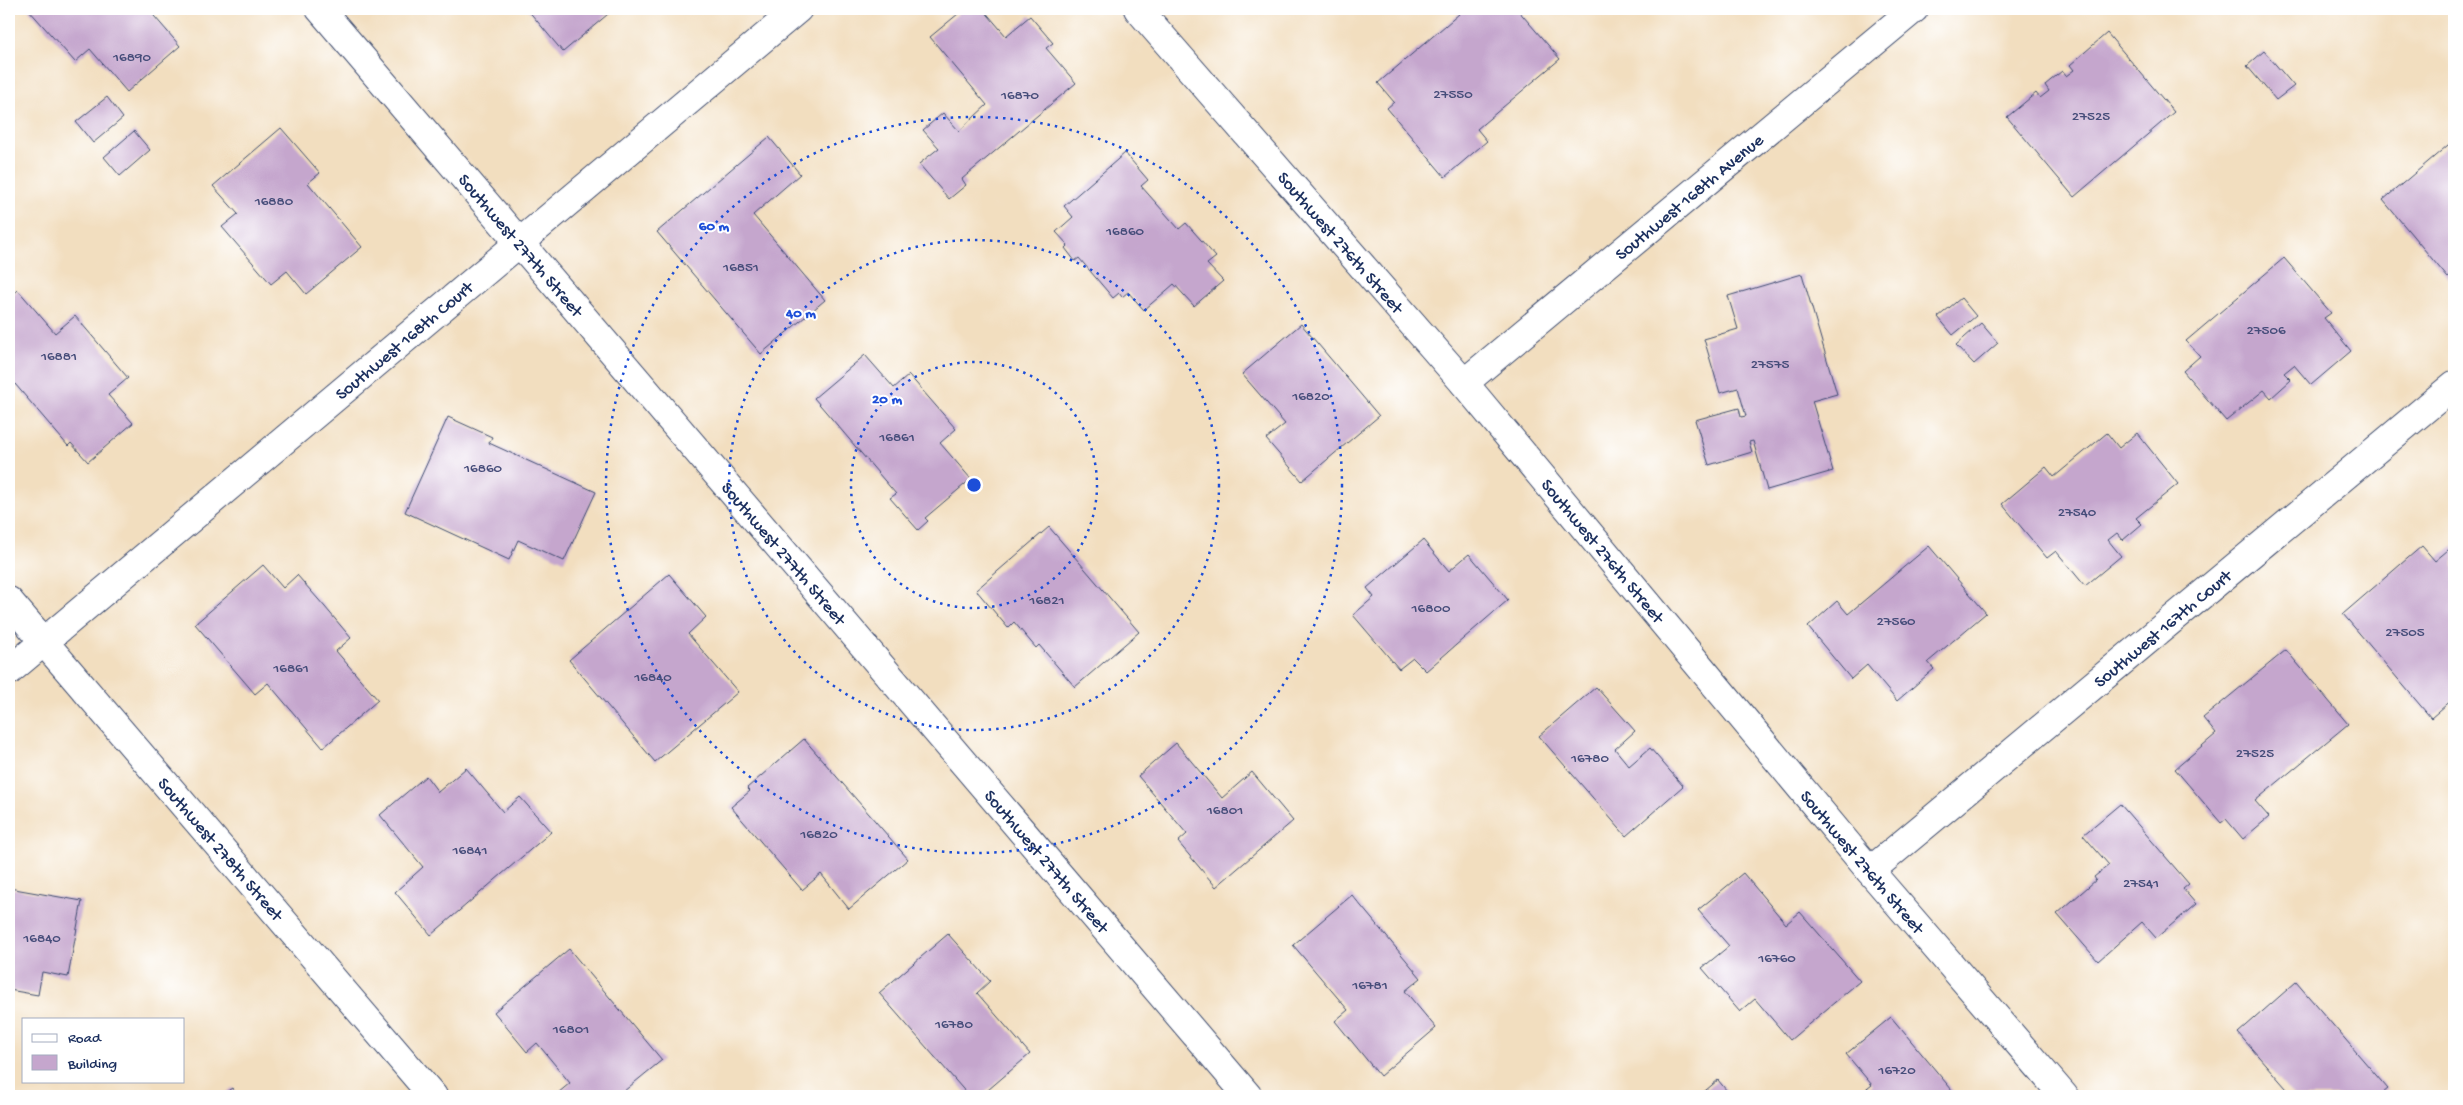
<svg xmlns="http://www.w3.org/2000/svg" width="2463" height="1105" font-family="'Gochi Hand',sans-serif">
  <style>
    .building { fill: #c5a6cd }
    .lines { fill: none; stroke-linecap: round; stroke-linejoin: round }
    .street-casing { stroke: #3b496d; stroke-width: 30 }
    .street { stroke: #fff; stroke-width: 28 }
    .ring { fill: none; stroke: #1d4ed8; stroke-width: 2.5; stroke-dasharray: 2.5 5 }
    .labels { text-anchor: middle; stroke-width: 4; stroke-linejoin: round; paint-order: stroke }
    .number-label { font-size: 15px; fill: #464d7a }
    .street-label { font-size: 18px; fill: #1b2f5e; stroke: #fff }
    .centre { fill: #1d4ed8; stroke: #fff; stroke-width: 2.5 }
    .ring-label { font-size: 15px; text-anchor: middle; font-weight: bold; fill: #1d4ed8; stroke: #fff; stroke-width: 4; stroke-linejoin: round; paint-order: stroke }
  </style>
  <rect width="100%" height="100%" fill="#fff"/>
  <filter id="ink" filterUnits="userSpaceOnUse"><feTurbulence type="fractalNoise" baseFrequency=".02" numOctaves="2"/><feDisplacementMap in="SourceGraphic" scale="10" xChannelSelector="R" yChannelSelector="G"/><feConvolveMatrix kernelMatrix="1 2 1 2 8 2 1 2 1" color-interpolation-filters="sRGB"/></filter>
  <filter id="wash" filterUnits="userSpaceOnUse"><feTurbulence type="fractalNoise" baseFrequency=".0096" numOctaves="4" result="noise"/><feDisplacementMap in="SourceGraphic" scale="20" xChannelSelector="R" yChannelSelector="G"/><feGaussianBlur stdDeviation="1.12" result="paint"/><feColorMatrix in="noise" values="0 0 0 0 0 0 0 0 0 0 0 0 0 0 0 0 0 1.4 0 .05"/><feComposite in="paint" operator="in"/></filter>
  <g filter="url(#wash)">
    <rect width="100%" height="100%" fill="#f2debf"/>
    <g id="blocks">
      <g class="building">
        <path d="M 28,9 L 148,9 L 180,46 L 127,92 L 90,49 L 75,62 Z"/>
        <path d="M 527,9 L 614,9 L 563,52 Z"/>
        <path d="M 964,9 L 983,9 L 1006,36 L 1030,16 L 1053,43 L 1046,48 L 1076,83 L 962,179 L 966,185 L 949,199 L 919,164 L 939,148 L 923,130 L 943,113 L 959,131 L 987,105 L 930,37 Z"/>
        <path d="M 1455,9 L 1517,9 L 1560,59 L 1477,129 L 1487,141 L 1445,177 L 1387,108 L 1394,102 L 1378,83 L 1459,14 Z"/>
        <path d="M 2107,33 L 2174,112 L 2074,197 L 2007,117 L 2036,93 L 2040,98 L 2049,91 L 2045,85 L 2062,71 L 2066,76 L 2074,70 L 2070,65 Z"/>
        <path d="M 2264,51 L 2294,86 L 2276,100 L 2247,66 Z"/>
        <path d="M 107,97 L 123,118 L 93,143 L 76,122 Z"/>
        <path d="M 281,128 L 320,173 L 308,183 L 362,247 L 306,294 L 287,271 L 271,284 L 222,227 L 238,214 L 213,186 Z"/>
        <path d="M 134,131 L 150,150 L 120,176 L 104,157 Z"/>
        <path d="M 769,137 L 800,174 L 753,215 L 825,300 L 761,354 L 657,232 Z"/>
        <path d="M 2454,140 L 2454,273 L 2448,278 L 2383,200 Z"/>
        <path d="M 1125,153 L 1148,180 L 1141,186 L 1179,229 L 1186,223 L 1216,257 L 1207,264 L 1223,281 L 1194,306 L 1174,284 L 1144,310 L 1128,292 L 1122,297 L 1119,293 L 1113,298 L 1079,258 L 1075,261 L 1065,248 L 1068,245 L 1056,232 L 1073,217 L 1064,206 Z"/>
        <path d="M 2284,258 L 2331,313 L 2324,318 L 2351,351 L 2311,385 L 2294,365 L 2284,373 L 2291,380 L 2271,398 L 2264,390 L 2226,421 L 2183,371 L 2200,356 L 2186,341 Z"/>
        <path d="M 1802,274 L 1837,394 L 1812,401 L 1833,471 L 1767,490 L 1753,441 L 1749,442 L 1752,452 L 1709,465 L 1695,420 L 1739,408 L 1741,417 L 1746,416 L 1738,388 L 1720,393 L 1704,339 L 1738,329 L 1728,296 Z"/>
        <path d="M 18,290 L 55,333 L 75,316 L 128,378 L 108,395 L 133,423 L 88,462 L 71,443 L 68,446 L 9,377 L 9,298 Z"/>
        <path d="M 1961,298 L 1976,316 L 1953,335 L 1938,317 Z"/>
        <path d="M 1981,323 L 1998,343 L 1974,364 L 1956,345 Z"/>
        <path d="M 1301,324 L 1379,416 L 1302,481 L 1266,439 L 1285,424 L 1242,374 Z"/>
        <path d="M 865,355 L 894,388 L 909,375 L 956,429 L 940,443 L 971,479 L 925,518 L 928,521 L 918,530 L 890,498 L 896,494 L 814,398 Z"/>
        <path d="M 448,417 L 492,437 L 489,443 L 596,492 L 564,561 L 518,540 L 509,560 L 405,512 Z"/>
        <path d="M 2107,433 L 2119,448 L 2137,433 L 2178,484 L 2136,518 L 2142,524 L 2123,540 L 2117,533 L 2108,540 L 2121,556 L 2085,586 L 2056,551 L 2047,558 L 2002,504 L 2046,467 L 2054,477 Z"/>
        <path d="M 1049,527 L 1139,632 L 1075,687 L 1039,645 L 1036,648 L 1014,622 L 1008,628 L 976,590 Z"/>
        <path d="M 1423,540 L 1449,571 L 1469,554 L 1508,600 L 1426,671 L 1413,658 L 1399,669 L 1353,615 L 1374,597 L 1367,588 Z"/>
        <path d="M 2454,545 L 2454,626 L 2451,629 L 2454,633 L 2454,698 L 2431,718 L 2343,614 L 2422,546 L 2435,561 Z"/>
        <path d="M 1929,546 L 1986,613 L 1928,662 L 1934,669 L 1897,701 L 1867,665 L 1851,679 L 1808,627 L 1837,601 L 1848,614 Z"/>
        <path d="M 263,565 L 283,588 L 297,575 L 325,607 L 351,638 L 336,651 L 378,700 L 323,748 L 268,683 L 255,694 L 195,624 Z"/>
        <path d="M 669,574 L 706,617 L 688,634 L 738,692 L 655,762 L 569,660 Z"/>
        <path d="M 2286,650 L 2348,724 L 2255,801 L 2269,817 L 2243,839 L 2226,819 L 2221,823 L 2175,769 L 2216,734 L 2203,718 Z"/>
        <path d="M 1596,687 L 1635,731 L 1615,749 L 1629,766 L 1650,748 L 1683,786 L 1626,836 L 1539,736 Z"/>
        <path d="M 804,739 L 908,859 L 849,909 L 821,874 L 802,890 L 731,807 L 750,791 L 747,788 Z"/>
        <path d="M 1176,743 L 1222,798 L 1252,772 L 1293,821 L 1216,887 L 1178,842 L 1187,834 L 1138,776 Z"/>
        <path d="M 466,768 L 503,812 L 520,797 L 551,832 L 431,935 L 395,892 L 423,867 L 380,815 L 426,776 L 438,792 Z"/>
        <path d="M 2120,804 L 2189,884 L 2183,889 L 2196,904 L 2156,938 L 2142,922 L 2098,961 L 2057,914 L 2096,880 L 2094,877 L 2109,865 L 2083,835 Z"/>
        <path d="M 1743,873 L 1786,924 L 1800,912 L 1860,981 L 1790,1040 L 1755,999 L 1740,1012 L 1702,968 L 1729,946 L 1698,910 Z"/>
        <path d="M 9,888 L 82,901 L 68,977 L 42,972 L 38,995 L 9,990 Z"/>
        <path d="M 1352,895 L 1421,978 L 1405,991 L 1436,1028 L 1380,1076 L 1335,1021 L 1348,1010 L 1293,945 Z"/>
        <path d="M 948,934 L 990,981 L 977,993 L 1030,1054 L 981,1096 L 969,1096 L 879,993 Z"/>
        <path d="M 569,949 L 662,1060 L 618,1096 L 560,1096 L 558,1093 L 570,1083 L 537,1043 L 527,1052 L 494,1012 Z"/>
        <path d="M 2296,982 L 2388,1089 L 2379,1096 L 2293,1096 L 2238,1033 Z"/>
        <path d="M 1891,1017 L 1957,1096 L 1858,1096 L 1872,1085 L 1846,1054 Z"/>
        <path d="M 1718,1080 L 1731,1096 L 1699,1096 Z"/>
        <path d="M 232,1088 L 238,1096 L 222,1096 L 229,1090 Z"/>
      </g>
    </g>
  </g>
  <g filter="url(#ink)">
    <use href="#blocks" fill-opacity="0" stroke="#3b496d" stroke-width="1"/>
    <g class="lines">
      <g class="street-casing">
        <g id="street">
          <path id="s1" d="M 320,9 L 1248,1096"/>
          <path id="s2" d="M 1138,9 L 1464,383 L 1870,871 L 2064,1096"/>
          <path id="s3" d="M 1464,383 L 1914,9"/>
          <path id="s4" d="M 9,601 L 433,1096"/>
          <path id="s5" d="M 9,671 L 798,9"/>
          <path id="s6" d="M 1870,871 L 2454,385"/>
        </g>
      </g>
      <use href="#street" class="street"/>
    </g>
  </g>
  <g class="ring">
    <circle cx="974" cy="485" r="123"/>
    <circle cx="974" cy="485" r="245"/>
    <circle cx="974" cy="485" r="368"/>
  </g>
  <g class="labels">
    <g class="number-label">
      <text x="132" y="61">16890</text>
      <text x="1453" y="98">27550</text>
      <text x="1020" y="99">16870</text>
      <text x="2091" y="120">27525</text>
      <text x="274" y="205">16880</text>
      <text x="1125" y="235">16860</text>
      <text x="741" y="271">16851</text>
      <text x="2266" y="334">27506</text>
      <text x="59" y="360">16881</text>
      <text x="1770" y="368">27575</text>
      <text x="1311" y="400">16820</text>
      <text x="897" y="441">16861</text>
      <text x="483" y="472">16860</text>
      <text x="2077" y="516">27540</text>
      <text x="1047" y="604">16821</text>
      <text x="1431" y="612">16800</text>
      <text x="1896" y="625">27560</text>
      <text x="2405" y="636">27505</text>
      <text x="291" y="672">16861</text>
      <text x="653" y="681">16840</text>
      <text x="2255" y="757">27525</text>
      <text x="1590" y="762">16780</text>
      <text x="1225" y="814">16801</text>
      <text x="819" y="838">16820</text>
      <text x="470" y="854">16841</text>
      <text x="2141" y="887">27541</text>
      <text x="42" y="942">16840</text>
      <text x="1777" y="962">16760</text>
      <text x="1370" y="989">16781</text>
      <text x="954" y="1028">16780</text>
      <text x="571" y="1033">16801</text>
      <text x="1897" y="1074">16720</text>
    </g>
    <g class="street-label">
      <text dy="6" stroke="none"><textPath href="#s3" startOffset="292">Southwest 168th Avenue</textPath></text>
      <text dy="6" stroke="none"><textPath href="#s2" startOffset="309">Southwest 276th Street</textPath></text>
      <text dy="6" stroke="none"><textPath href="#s1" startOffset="310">Southwest 277th Street</textPath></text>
      <text dy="6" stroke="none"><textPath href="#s5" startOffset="515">Southwest 168th Court</textPath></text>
      <text dy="6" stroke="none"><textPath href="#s2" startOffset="714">Southwest 276th Street</textPath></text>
      <text dy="6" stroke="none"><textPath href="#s1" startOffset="715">Southwest 277th Street</textPath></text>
      <text dy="6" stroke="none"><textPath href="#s6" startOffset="380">Southwest 167th Court</textPath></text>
      <text dy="6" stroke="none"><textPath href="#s4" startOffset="326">Southwest 278th Street</textPath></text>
      <text dy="6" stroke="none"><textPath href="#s1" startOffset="1120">Southwest 277th Street</textPath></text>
      <text dy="6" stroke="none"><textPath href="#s2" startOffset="1119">Southwest 276th Street</textPath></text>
    </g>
  </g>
  <circle cx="974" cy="485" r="8" class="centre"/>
  <g class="ring-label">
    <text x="714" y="230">60 m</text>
    <text x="801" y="317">40 m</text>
    <text x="887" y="403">20 m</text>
  </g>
  <rect width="2463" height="1105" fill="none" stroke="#fff" stroke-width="30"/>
  <rect x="22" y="1018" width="162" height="65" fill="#ffffff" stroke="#a4acbf"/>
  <rect x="32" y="1034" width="25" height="8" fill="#ffffff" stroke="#a4acbf"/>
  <text x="68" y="1042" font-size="15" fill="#1b2f5e">Road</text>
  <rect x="32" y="1055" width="25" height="15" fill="#c5a6cd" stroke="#a4acbf"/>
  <text x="68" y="1068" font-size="15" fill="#1b2f5e">Building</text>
</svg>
